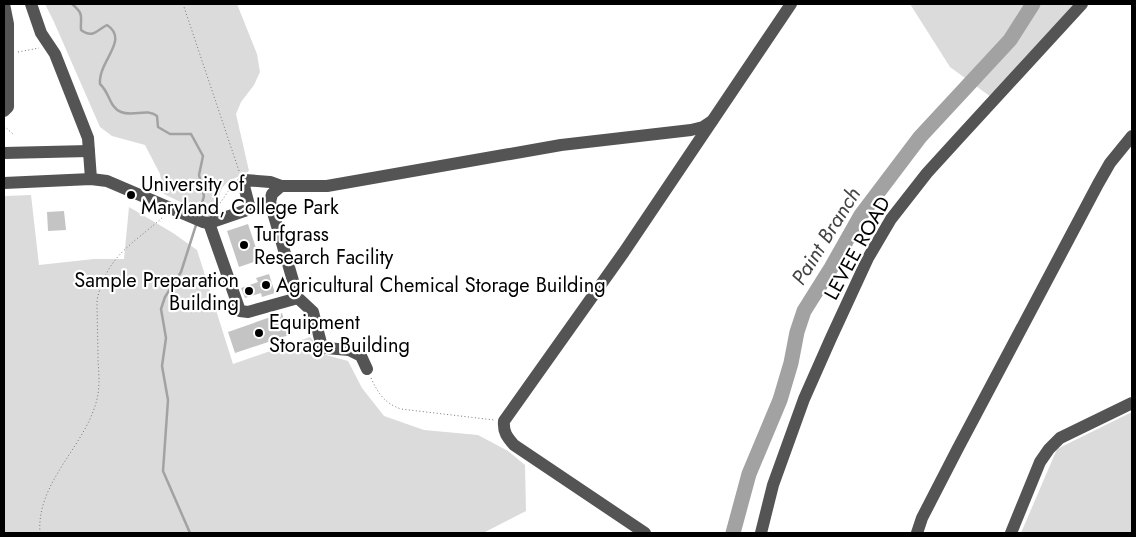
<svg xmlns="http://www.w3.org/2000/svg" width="1136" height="537" font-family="Jost,sans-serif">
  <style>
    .green { fill: #dbdbdb }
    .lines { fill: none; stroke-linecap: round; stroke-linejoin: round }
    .stream { stroke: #a2a2a2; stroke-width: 2.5 }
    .river { stroke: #a2a2a2; stroke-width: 15 }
    .building { fill: #c4c4c4 }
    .path { stroke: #767676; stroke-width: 1; stroke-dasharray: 1 2.5; stroke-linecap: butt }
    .minor { stroke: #545454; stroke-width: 12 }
    .poi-dot { fill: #000; stroke: #fff; stroke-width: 2 }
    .labels { text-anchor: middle; stroke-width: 4.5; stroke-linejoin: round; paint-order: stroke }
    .poi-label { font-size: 20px; fill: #000; stroke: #fff; text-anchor: start }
    .street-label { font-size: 20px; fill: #000; stroke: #fff }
    .water-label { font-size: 21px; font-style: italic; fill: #434343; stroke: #fff }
  </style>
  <rect width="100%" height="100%" fill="#fff"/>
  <g class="green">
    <path d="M 45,4 L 237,4 L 257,54 L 260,72 L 254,85 L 241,102 L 236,114 L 249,171 C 241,176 227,180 222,188 C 216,199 222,207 211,217 L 164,194 L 160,174 L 145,145 L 112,136 L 100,127 L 54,22 Z"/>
    <path d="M 910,4 L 1076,4 L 991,97 L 950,67 Z"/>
    <path d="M 31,195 L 39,265 L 94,259 L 124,259 L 129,207 L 173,233 L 197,250 L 233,364 L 310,337 L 326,355 L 348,361 L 362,388 L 384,416 L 424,430 L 478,435 L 508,451 L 525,465 L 526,511 L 483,533 L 4,533 L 4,196 Z"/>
    <path d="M 1132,412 L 1132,533 L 1021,533 L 1057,449 Z"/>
  </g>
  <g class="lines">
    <g class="stream">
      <path d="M 72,4 C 85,15 80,16 81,30 C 93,39 97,30 107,25 C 130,40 98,61 100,84 C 110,93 109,107 121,112 C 133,117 147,108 157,116 L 158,127 L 170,134 L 191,134 L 203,156 L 199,175 L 204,196 L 199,214"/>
      <path d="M 190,533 L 163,471 L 168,400 L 162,366 L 166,338 L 161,309 L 165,297 L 181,272 L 196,225"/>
    </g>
    <path class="river" d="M 733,533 L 749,474 L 780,400 L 791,363 L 797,332 L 804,311 L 831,268 L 861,215 L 920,137 L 1010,40 L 1033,4"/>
  </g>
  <g class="building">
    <path d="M 64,211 L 66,230 L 48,231 L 47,212 Z"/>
    <path d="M 248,224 L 260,260 L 239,267 L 227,231 Z"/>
    <path d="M 269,274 L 275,293 L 262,297 L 261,293 L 245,298 L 241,288 L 258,282 L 256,278 Z"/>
    <path d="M 282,313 L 289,335 L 235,353 L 228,332 Z"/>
  </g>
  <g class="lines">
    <g class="path">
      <path d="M 183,4 L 239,171"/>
      <path d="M 18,52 L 39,48"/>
      <path d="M 4,126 L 14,135"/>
      <path d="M 216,209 L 232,186"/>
      <path d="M 371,378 C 378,393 384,403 401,409 L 494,420"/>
      <path d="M 40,533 C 36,482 86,446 97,399 C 100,387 99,373 98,361 C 98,340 97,320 97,300 C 107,255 132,245 163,217"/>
    </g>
    <g class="minor">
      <path d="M 31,4 L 41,33 L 55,54 L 88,138 L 91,179"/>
      <path d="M 4,111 L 8,107 L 8,24 L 4,4"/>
      <path d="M 4,153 L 89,151"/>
      <path d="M 4,183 L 91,179 L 107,181 L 203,222 L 209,223 L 250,209 L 243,182 L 245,180 L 270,182 L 281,186 L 327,186 L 561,145 L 691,130 L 703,127 L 712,121"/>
      <path d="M 281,186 L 272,194 L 270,202 L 298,298 L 313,312 L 321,343 L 326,348 L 349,350 L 361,356 L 367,369"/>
      <path d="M 209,223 L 240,311 L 248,312 L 298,298"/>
      <path d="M 645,533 L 514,445 C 507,437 503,432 504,421 L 624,252 L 791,4"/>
      <path d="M 761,533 L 773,485 L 804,399 L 831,338 L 868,258 L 891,219 L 927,173 L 958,139 L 1082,4"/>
      <path d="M 917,533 L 922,518 L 957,450 L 1098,184 L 1110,163 L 1132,136"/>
      <path d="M 1011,533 L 1040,462 L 1049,449 L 1060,438 L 1132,403"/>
    </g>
  </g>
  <g class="poi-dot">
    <circle cx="131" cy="195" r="5"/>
    <circle cx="244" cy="245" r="5"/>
    <circle cx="266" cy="285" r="5"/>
    <circle cx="249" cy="291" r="5"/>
    <circle cx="259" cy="333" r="5"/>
  </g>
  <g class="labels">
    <g class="poi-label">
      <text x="141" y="191">University of<tspan x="141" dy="23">Maryland, College Park</tspan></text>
      <text x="254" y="241">Turfgrass<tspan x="254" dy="23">Research Facility</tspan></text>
      <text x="239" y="287" text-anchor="end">Sample Preparation<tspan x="239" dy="23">Building</tspan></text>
      <text x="276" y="292">Agricultural Chemical Storage Building</text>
      <text x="269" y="329">Equipment<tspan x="269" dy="23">Storage Building</tspan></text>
    </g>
    <g class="street-label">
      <text transform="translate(857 248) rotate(-61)" y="7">LEVEE ROAD</text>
    </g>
    <g class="water-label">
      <text transform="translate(826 236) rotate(-58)" y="7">Paint Branch</text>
    </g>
  </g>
  <rect width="1136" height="537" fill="none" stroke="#000000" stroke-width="10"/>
</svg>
